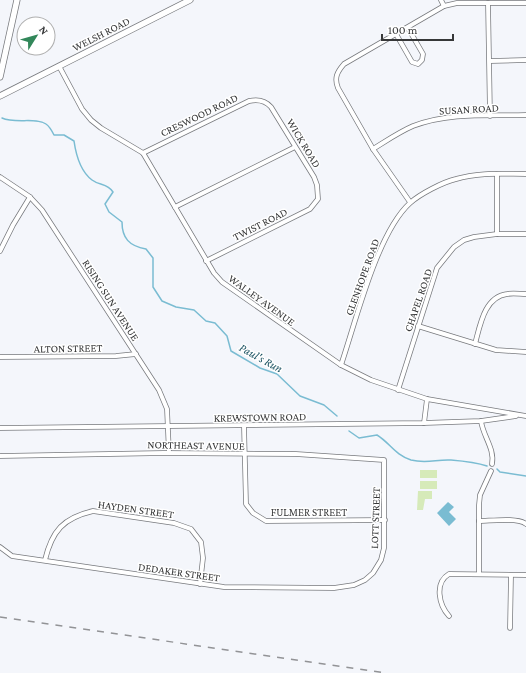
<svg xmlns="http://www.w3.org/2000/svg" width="526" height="673" font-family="'Crimson Pro',serif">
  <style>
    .green { fill: #d6eab9 }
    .water { fill: #7abcd2 }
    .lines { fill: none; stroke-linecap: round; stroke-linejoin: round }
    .stream { stroke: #7abcd2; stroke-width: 1.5 }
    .street-casing { stroke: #787a7e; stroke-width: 5.5 }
    .secondary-casing { stroke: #787a7e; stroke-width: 7 }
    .street { stroke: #fff; stroke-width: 4 }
    .secondary { stroke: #fff; stroke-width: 5.5 }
    .rail { stroke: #929396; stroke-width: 1.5; stroke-dasharray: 7 7; stroke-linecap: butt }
    .labels { text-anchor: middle; stroke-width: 3; stroke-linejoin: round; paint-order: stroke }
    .street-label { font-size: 11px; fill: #363738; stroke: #fff }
    .water-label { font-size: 12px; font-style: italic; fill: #1c5363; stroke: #fff }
  </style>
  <rect width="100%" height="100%" fill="#f4f6fb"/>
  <g class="green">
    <rect x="420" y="470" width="17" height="8"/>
    <rect x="420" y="481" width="17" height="8"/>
    <path d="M 418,491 L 432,491 L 432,499 L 425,499 L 423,510 L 417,510 Z"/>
  </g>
  <path class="water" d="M 448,502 L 454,507 L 449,512 L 456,519 L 449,526 L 437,513 Z"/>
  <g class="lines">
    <g class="stream">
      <path d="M 2,118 C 15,124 36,117 46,124 C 49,126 52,131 54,135 L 64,135 L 74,141 C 76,155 80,171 92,180 C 100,186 107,183 113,192 L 105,204 L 109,212 L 122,222 C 122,238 129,246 146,249 L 153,258 L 153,287 L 162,301 L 176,307 L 194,310 L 206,321 L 215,323 L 227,336 L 231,351 L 260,368 L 277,374 L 300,396 L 324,405 L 337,416"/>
      <path d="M 349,431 L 359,438 L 377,435 C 390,443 395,455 411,460 C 427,464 437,459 451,460 C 463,461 475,462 487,466"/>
      <path d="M 497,469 L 500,472 L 526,476"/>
    </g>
    <g class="street-casing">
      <g id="street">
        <path d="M 441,0 L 444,6"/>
        <path d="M 488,3 L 490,116"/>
        <path d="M 396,34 L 412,62 L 418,64 L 422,60 L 423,54 L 408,28"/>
        <path d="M 490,61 L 526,60"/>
        <path d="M 59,66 L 82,109 L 91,120 L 101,128 L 143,153 L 214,273 L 222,282 L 341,365 L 371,380 L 427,399 L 526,416"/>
        <path d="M 373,149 C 386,141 399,132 413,126 C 449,112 489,116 526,115"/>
        <path d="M 143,153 L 249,101 C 258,99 265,100 271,107 L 314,177 L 317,185 L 318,199 L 310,209 L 206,261"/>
        <path d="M 0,177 L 30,197 L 42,210 L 159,390 L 167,409 L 169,453"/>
        <path d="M 410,202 L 373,149 L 338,88 C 334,78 337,72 344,64 L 444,6 L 457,3 L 526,3"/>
        <path d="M 175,207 L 295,147"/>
        <path d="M 497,234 L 497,174"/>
        <path d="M 0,251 L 13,225 L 30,197"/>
        <path d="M 418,326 L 496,350 L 526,352"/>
        <path d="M 475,344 C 480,326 484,297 507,294 C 513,293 520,294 526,294"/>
        <path d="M 0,357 L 116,356 L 136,354"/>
        <path d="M 341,365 C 356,321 377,233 410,203 C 420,194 443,182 456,179 C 479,172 503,174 526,174"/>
        <path d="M 398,390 L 437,268 L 454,247 L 464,240 L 474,237 L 497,234 L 526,234"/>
        <path d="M 481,421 C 483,436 495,449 492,464"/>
        <path d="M 424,423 L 427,399"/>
        <path d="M 244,426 L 246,504 L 253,513 L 266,521 L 385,520"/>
        <path d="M 0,428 L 424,423 L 481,421 L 516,416"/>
        <path d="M 0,456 L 164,453 L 296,454 L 384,460 L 384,548 L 381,560 L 373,573 L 365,580 L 354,585 L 334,588 L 224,587 L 12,556 L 0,547"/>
        <path d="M 479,521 C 490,521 518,517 526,524"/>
        <path d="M 45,560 C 52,531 63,518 93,511 L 174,523 L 191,529 L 201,542 L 203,558 L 200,584"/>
        <path d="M 479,574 L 479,505 L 480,495 L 491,471"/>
        <path d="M 449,616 C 439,605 434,583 449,574 L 526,575"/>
        <path d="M 510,628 L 511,575"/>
      </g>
    </g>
    <g class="secondary-casing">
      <g id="secondary">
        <path d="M 0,77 L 17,0"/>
        <path d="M 0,96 L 190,0"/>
      </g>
    </g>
    <use href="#street" class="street"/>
    <use href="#secondary" class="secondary"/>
    <path class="rail" d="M 0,617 L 386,673"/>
  </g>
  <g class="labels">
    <g class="street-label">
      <text transform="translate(101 34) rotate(-27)" y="4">WELSH ROAD</text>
      <text transform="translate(469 109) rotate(-3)" y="4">SUSAN ROAD</text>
      <text transform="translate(199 115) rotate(-26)" y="4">CRESWOOD ROAD</text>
      <text transform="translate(304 143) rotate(59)" y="4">WICK ROAD</text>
      <text transform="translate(260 224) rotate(-27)" y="4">TWIST ROAD</text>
      <text transform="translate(362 277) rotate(-70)" y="4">GLENHOPE ROAD</text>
      <text transform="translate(111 300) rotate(57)" y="4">RISING SUN AVENUE</text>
      <text transform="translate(262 300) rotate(36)" y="4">WALLEY AVENUE</text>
      <text transform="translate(418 300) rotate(-71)" y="4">CHAPEL ROAD</text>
      <text transform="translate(68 348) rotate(-1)" y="4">ALTON STREET</text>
      <text transform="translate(260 417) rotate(-1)" y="4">KREWSTOWN ROAD</text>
      <text transform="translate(196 445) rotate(1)" y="4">NORTHEAST AVENUE</text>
      <text transform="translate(136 509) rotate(8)" y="4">HAYDEN STREET</text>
      <text x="309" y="516">FULMER STREET</text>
      <text transform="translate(375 518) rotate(-88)" y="4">LOTT STREET</text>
      <text transform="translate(179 572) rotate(8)" y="4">DEDAKER STREET</text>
    </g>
    <g class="water-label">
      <text transform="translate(261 358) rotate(29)" y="4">Paul's Run</text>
    </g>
  </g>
  <g transform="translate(36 36) rotate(53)"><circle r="19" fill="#ffffff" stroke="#afafaf"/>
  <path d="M0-3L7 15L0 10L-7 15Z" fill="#32875a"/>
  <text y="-6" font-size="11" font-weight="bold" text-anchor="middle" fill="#363738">N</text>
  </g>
  <path d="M382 34v6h71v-6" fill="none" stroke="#363738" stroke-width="2"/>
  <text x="388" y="34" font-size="12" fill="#363738" stroke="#ffffff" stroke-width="3" paint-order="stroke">100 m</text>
</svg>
